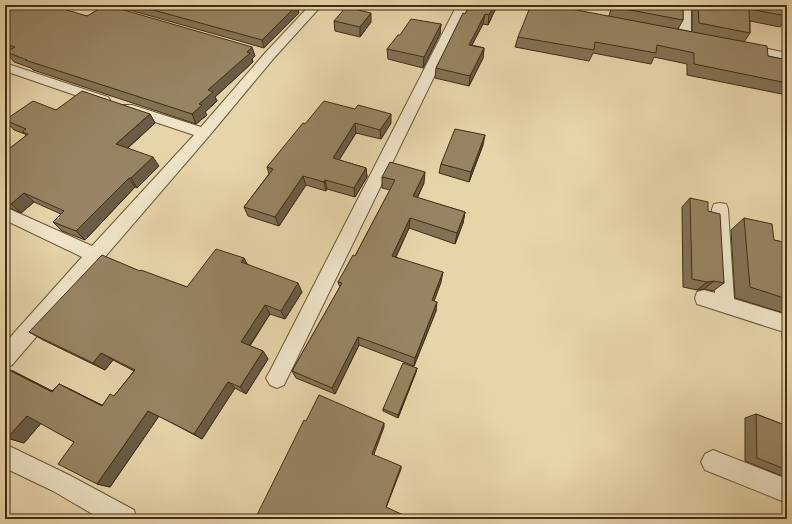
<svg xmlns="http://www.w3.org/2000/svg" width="792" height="524" font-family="'Libre Bodoni',serif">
	<rect width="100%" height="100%" fill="#e7d5aa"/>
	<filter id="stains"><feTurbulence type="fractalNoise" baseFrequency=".005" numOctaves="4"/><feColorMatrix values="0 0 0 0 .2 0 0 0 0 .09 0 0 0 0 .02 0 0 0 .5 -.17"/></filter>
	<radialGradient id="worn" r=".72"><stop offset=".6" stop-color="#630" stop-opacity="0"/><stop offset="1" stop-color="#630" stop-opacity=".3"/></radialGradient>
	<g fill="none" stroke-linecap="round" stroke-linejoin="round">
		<defs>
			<g id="minor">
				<polygon points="88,5 106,5 129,12 131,14 125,17 90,7"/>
				<polygon points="310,5 322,5 274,58 209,136 12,365 5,368 5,343 82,257 5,220 5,207 92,246 194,135 122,111 120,108 122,105 132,105 201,127 266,52"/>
				<polygon points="457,5 469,5 284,385 277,388 270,385 266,378 270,371"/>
				<path d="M516 5H544L559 8 561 10C556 15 521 10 516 5Z"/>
				<polygon points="679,5 691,5 691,36 685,40 679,36"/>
				<polygon points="745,44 787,53 787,61 741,51 739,48"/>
				<polygon points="5,63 108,97 110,100 108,103 98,103 5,71"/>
				<polygon points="720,203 726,204 728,209 734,299 787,315 787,333 697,304 695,298 697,292 704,290 715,293 712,209 714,204"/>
				<polygon points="5,444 69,475 134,510 137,519 101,519 53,491 5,468"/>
				<polygon points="713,450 787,479 787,503 705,470 701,462 705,454"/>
			</g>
		</defs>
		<!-- minor casing -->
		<use href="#minor" stroke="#6a5739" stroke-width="2"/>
		<!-- minor -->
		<use href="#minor" fill="#efe4c8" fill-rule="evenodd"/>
	</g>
	<!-- wall -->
	<g fill="#827254" stroke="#412d13">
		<polygon points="5,5 87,16 255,56 252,59 253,62 215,97 217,101 205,112 207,115 196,124 33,70 31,68 14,62 6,52 7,52 5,51"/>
		<polygon points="124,5 304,5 298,11 299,13 264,48 126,9"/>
		<polygon points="470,5 496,5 495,10 488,25 483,24 472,45 484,48 483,58 469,86 435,78 436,68"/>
		<polygon points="612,5 683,5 683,20 678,29 692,32 692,5 787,5 787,25 782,24 780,27 750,21 750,33 744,42 768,56 787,60 787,89 782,94 687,75 687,64 654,57 651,64 593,53 589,61 515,47 518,37 609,16"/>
		<polygon points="334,21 371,22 360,37 335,31"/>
		<polygon points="441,24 440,34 423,68 388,59 387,49 400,35"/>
		<polygon points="56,110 150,114 155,123 128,148 159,166 137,188 135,187 85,240 62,231 53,222 61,214 34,202 21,213 5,206 5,152 26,136 25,134 14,130 5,120"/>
		<polygon points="391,123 381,139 356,133 339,160 366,168 367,177 355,197 327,189 326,191 306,185 279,226 248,216 244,207 269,174 267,167 305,124"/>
		<polygon points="483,145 469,182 439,173 441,164"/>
		<polygon points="382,177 424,183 417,198 465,212 463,223 455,244 409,228 396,257 441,282 434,301 436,311 414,366 359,345 335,394 296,378 292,371 340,287 338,282 355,256 390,190 382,188"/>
		<polygon points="690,198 708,211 724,283 713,291 704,289 697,290 683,287 682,207"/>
		<polygon points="744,218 774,240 787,243 787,314 735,298 731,230"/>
		<polygon points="244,258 247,264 302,292 285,319 270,314 250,346 263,351 268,359 246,394 235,388 202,439 159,416 110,487 97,484 74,442 41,423 24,443 7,438 13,371 52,391 59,384 102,405 114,396 134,371 113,360 105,370 43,340 29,332 140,271 187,287"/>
		<polygon points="787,330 787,371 784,370 782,333"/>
		<polygon points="417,368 416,372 398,418 383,411 383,409"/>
		<polygon points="756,414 787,426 787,478 745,461 745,418"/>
	</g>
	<!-- shaded-wall -->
	<g fill="#6a5c45" stroke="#412d13">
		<polygon points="296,5 304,5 298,11 299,13 264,48 262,40"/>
		<polygon points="494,5 496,5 495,10 488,25 489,15"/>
		<polygon points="371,13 371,22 360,37 360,27"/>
		<polygon points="485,14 483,24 467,54 469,45"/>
		<polygon points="441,24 440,34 423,68 424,57"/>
		<polygon points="252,47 255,56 252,59 253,62 215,97 217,101 205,112 207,115 196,124 192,114 199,104 208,90"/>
		<polygon points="484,48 483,58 469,86 470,76"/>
		<polygon points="150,114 155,123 122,153 116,144"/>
		<polygon points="391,114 391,123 381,139 380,130"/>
		<polygon points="355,123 356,133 334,168 333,158"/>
		<polygon points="485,135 483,145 469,182 471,172"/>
		<polygon points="153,157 159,166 137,188 131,178"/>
		<polygon points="366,168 367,177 355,197 354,188"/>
		<polygon points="425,172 424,183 413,207 413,196"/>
		<polygon points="303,176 306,185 279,226 275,217"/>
		<polygon points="129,178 135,187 85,240 76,231"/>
		<polygon points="325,180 327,189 326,191 324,182"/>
		<polygon points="24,193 34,202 21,213 11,204"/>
		<polygon points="465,212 463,223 455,244 457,233"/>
		<polygon points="410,218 409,228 392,265 392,256"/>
		<polygon points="244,258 249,268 241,262"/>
		<polygon points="443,272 441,282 431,309 432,300"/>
		<polygon points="714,281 704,289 697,290 707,282"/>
		<polygon points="298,283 302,292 285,319 281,311"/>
		<polygon points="437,302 436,311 414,366 415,358"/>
		<polygon points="265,305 270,314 247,349 241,342"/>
		<polygon points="358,337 359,345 335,394 332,388"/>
		<polygon points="263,351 268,359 246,394 240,387"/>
		<polygon points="101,353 113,360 105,370 93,363"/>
		<polygon points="5,368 13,371 66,398 52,392"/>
		<polygon points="417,368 416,372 398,418 398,415"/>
		<polygon points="228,382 235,388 202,439 194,434"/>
		<polygon points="59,384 72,390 114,412 102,406"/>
		<polygon points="148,411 159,416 110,487 97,484"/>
		<polygon points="27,416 43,421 24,443 7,438"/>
		<polygon points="384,423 384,427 373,457 372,454"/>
		<polygon points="401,466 401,469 386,508 386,507"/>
		<polygon points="65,518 79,518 80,519 68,519"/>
	</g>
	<!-- building -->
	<g fill="#978462" stroke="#412d13">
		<polygon points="5,5 50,5 87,16 104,6 110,6 252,47 247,52 250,53 208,90 213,92 199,104 202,105 192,114 25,60 27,60 6,52 15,47 5,44"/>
		<polygon points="135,5 297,5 262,40"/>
		<polygon points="470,5 494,5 489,15 485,14 469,45 484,48 470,76 436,68 463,13 465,14"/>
		<polygon points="531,5 550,5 767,46 768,56 787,60 787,83 694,64 694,53 657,45 656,53 595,42 594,50 518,37"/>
		<polygon points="614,5 683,5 683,20 614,7"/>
		<polygon points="698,5 787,5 787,16 749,9 750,33 699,23"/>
		<polygon points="346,7 371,13 360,27 334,21"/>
		<polygon points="411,19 441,24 424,57 387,49 398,35 400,35"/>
		<polygon points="82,91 150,114 116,144 153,157 131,178 129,178 76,231 53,222 64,211 24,193 11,204 5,201 5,152 28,134 22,132 26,129 5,120 33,101 56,110"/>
		<polygon points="324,101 355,109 358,105 391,114 380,130 355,123 333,158 366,168 354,188 325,180 324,182 303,176 275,217 244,207 273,169 267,167 303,123 305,124"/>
		<polygon points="455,129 485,135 471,172 441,164"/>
		<polygon points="390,162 425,172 413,196 465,212 457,233 410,218 392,256 443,272 432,300 437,302 415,358 358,337 332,388 292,371 342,283 338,282 353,255 355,256 395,180 382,177"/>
		<polygon points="690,198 708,202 708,211 720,214 724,283 714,281 707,282 692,279"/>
		<polygon points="744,218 772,224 774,240 787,243 787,299 750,287"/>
		<polygon points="216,249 244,258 241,262 298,283 281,311 265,305 241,342 263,351 240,387 228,382 194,434 148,411 97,484 58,464 74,442 27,416 7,438 5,437 5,368 52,392 59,384 102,406 110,394 114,396 135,370 101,353 93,363 29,332 102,255 140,271 141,270 187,287"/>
		<polygon points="403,363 417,368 398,415 383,409"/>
		<polygon points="319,395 384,423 372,454 401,466 386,507 412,519 255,519 304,420 306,421"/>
		<polygon points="756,414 787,426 787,470 757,458"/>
	</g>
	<!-- margin -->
	<rect width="792" height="524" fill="none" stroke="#e7d5aa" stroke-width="20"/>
	<rect x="6" y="6" width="780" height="512" fill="none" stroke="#412d13" stroke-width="2"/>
	<rect x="10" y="10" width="772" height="504" fill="none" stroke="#412d13"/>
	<rect width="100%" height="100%" filter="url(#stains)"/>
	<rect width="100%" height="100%" fill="url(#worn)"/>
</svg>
